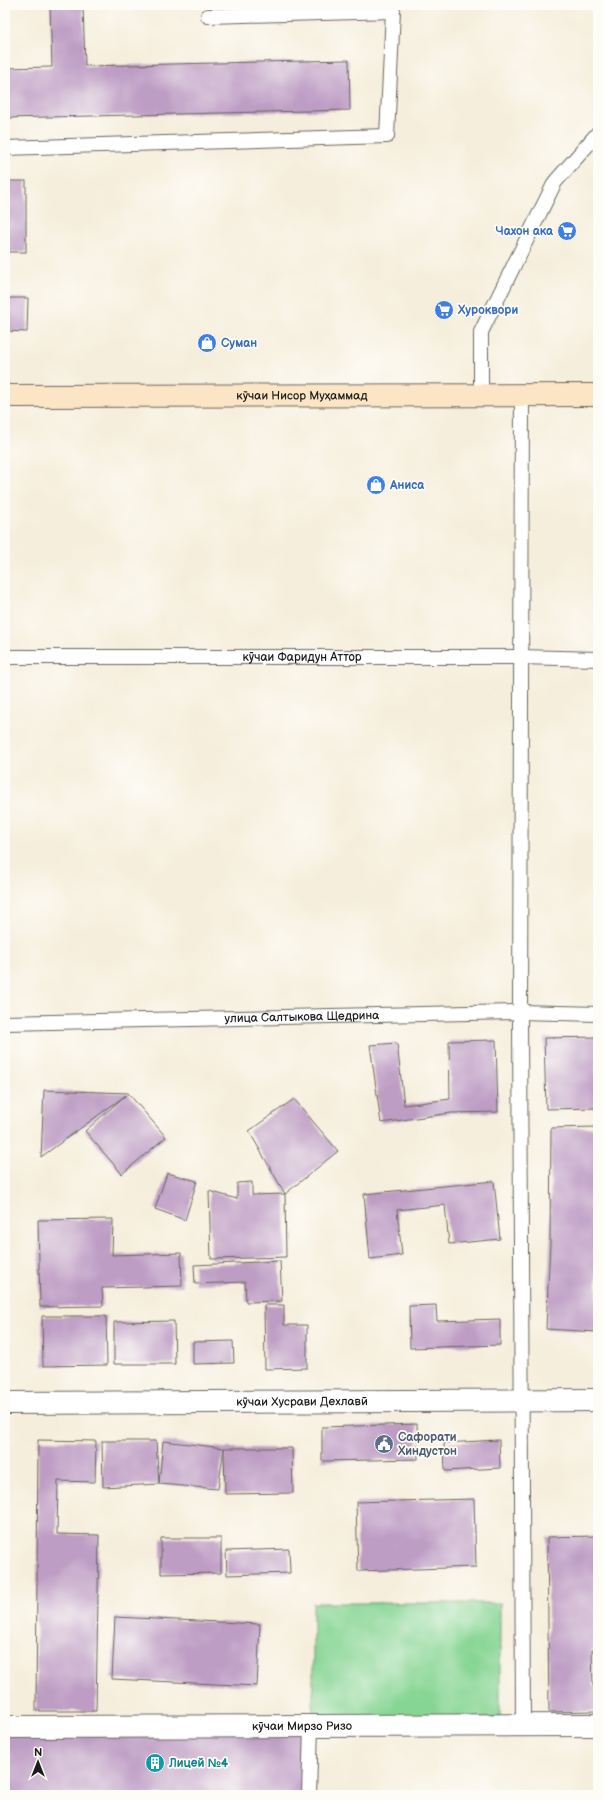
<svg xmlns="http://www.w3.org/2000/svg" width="603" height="1800" font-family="'Balsamiq Sans',sans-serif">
	<rect width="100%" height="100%" fill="#fdfcf7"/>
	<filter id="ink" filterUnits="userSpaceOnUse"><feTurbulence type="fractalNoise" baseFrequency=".025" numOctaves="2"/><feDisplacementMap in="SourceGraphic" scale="8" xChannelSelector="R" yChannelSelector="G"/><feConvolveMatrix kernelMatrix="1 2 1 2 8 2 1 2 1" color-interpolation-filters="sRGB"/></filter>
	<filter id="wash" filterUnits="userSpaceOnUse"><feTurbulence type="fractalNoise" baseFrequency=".012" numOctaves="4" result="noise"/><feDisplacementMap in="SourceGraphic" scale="16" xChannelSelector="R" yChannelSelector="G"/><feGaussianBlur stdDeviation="0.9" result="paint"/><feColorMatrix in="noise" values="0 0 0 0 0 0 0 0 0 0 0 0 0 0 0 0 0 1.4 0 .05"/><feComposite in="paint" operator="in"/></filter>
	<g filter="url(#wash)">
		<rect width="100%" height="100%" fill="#f6eedc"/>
		<!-- green -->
		<rect fill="#87d594" stroke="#527858" x="313" y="1603" width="187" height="115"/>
		<g id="blocks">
			<!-- building -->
			<g fill="#be9dc5">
				<polygon points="50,5 83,5 85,66 349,60 350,110 5,118 5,68 52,67"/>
				<rect x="5" y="181" width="21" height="71"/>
				<polygon points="5,298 28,298 27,332 5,331"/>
				<polygon points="598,1037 598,1064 596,1064 597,1108 546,1109 544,1038"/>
				<polygon points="496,1040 498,1112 451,1113 381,1123 370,1045 397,1043 404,1105 450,1099 449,1041"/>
				<polygon points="44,1090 128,1093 166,1137 122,1174 85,1131 126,1095 41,1157"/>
				<polygon points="294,1099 338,1151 285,1194 249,1131"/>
				<polygon points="598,1127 597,1332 546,1329 550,1243 551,1128"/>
				<polygon points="167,1173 197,1181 185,1220 155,1209"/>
				<polygon points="494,1181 500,1239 449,1244 445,1205 397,1210 402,1255 370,1259 364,1194"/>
				<polygon points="252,1182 252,1195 285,1194 286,1257 211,1259 209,1191 237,1199 237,1183"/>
				<polygon points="113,1219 112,1255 181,1253 182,1286 102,1288 103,1306 40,1307 38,1220"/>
				<polygon points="280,1261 282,1301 246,1302 245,1282 195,1284 194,1265"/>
				<polygon points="264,1305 284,1305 284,1325 307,1325 307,1368 265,1369"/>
				<polygon points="436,1305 437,1321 500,1319 500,1345 410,1348 409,1306"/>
				<polygon points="42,1316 106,1316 107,1365 43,1366"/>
				<polygon points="174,1321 175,1364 114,1364 114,1322"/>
				<polygon points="233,1341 234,1363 193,1364 193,1342"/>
				<polygon points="417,1424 418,1459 322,1461 322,1427"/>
				<polygon points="38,1440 96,1441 95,1482 58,1481 57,1534 99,1535 96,1711 36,1711"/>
				<polygon points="499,1440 500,1468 445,1471 444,1443"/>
				<polygon points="102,1441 156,1441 159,1484 103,1487"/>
				<polygon points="163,1441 224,1448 218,1489 159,1484"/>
				<polygon points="224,1448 292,1448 293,1493 225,1494"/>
				<polygon points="474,1499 476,1567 358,1571 356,1502"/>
				<polygon points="598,1536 598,1650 592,1650 593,1686 598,1686 598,1711 549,1712 547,1537"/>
				<polygon points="161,1538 221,1538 221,1573 161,1574"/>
				<polygon points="289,1549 290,1573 227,1575 226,1551"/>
				<polygon points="115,1617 260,1624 257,1686 112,1679"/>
				<polygon points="307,1730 305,1795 5,1795 5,1732"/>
			</g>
		</g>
	</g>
	<g filter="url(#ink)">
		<use href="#blocks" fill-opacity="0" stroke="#68665f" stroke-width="1"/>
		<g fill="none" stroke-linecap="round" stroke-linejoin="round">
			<defs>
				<g id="lane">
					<polyline points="5,148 387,136 393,11 208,16"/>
					<polyline points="481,395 481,332 555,182 598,133"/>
					<polyline points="522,395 520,1012 523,1725"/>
					<path id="s1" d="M5 657H520L598 659"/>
					<path id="s2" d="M5 1023 520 1012 598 1014"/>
					<polyline points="309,1795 311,1725"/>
				</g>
				<g id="street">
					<path id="s3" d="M5 1403 598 1400"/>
					<path id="s4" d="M5 1727 598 1725"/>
				</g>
				<g id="secondary">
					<path id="s5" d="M5 396 598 395"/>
				</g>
			</defs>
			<!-- lane casing -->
			<use href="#lane" stroke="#68665f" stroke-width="16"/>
			<!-- street casing -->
			<use href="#street" stroke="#68665f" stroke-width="24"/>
			<!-- secondary casing -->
			<use href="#secondary" stroke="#68665f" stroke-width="24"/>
			<!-- lane -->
			<use href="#lane" stroke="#fff" stroke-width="14"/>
			<!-- street -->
			<use href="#street" stroke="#fff" stroke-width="22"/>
			<!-- secondary -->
			<use href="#secondary" stroke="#fce5c4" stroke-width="22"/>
		</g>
	</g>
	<!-- icons -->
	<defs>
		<symbol id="supermarket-disc" viewBox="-11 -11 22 22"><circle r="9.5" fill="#3f7fe0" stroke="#fdfcf7"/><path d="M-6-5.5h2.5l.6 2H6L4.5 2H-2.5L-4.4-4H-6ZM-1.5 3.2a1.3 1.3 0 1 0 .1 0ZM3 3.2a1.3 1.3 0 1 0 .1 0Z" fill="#fff"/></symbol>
		<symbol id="shop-disc" viewBox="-11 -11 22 22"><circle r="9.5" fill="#3f7fe0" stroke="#fdfcf7"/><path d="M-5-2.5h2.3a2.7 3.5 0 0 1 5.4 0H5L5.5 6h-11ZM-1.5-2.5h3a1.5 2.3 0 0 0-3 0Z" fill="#fff"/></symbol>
		<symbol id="civic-disc" viewBox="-11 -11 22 22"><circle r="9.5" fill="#5c6f8a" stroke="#fdfcf7"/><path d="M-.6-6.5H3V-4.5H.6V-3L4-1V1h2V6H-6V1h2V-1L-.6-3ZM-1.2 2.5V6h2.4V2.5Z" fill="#fff"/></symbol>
		<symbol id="building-disc" viewBox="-11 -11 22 22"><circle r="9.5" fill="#0f9aa8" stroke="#fdfcf7"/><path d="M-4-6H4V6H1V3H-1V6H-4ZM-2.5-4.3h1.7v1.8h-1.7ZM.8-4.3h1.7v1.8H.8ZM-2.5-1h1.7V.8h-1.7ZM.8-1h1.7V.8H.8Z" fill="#fff"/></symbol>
	</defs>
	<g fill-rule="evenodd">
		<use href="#supermarket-disc" x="556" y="220" width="22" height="22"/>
		<use href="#supermarket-disc" x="433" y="299" width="22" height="22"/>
		<use href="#shop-disc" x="196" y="332" width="22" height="22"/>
		<use href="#shop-disc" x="365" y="474" width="22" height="22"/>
		<use href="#civic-disc" x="373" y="1433" width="22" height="22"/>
		<use href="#building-disc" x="144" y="1752" width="22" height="22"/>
	</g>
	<g text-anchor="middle" stroke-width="3.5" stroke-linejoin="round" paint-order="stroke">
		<!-- shop labels -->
		<g font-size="12" font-weight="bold" fill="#366cbe" stroke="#fdfcf7" text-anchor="start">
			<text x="553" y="235" text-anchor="end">Чахон ака</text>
			<text x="458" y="314">Хуроквори</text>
			<text x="221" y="347">Суман</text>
			<text x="390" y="489">Аниса</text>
		</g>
		<!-- street labels -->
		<g font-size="12" fill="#1c1c1c" stroke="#fdfcf7">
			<text dy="4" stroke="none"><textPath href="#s5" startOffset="297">кӯчаи Нисор Муҳаммад</textPath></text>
			<text dy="4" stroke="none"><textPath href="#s1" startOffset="297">кӯчаи Фаридун Аттор</textPath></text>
			<text dy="4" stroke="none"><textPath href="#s2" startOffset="297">улица Салтыкова Щедрина</textPath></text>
			<text dy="4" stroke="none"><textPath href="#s3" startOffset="297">кӯчаи Хусрави Дехлавӣ</textPath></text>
			<text dy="4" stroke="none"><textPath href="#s4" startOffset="297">кӯчаи Мирзо Ризо</textPath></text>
		</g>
		<!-- service labels -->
		<g font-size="12" font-weight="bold" fill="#4e5e75" stroke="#fdfcf7" text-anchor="start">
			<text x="398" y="1441">Сафорати<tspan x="398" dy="14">Хиндустон</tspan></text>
		</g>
		<!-- culture labels -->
		<g font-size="12" font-weight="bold" fill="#0d838f" stroke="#fdfcf7" text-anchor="start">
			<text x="169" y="1767">Лицей №4</text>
		</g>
	</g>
	<!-- margin -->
	<rect width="603" height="1800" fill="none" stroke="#fdfcf7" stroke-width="20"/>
	<!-- north arrow -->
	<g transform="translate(38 1762)" stroke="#fdfcf7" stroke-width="3" paint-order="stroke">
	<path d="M0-3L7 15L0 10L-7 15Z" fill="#1c1c1c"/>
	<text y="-6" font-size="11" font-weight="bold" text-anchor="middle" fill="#1c1c1c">N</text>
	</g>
</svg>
